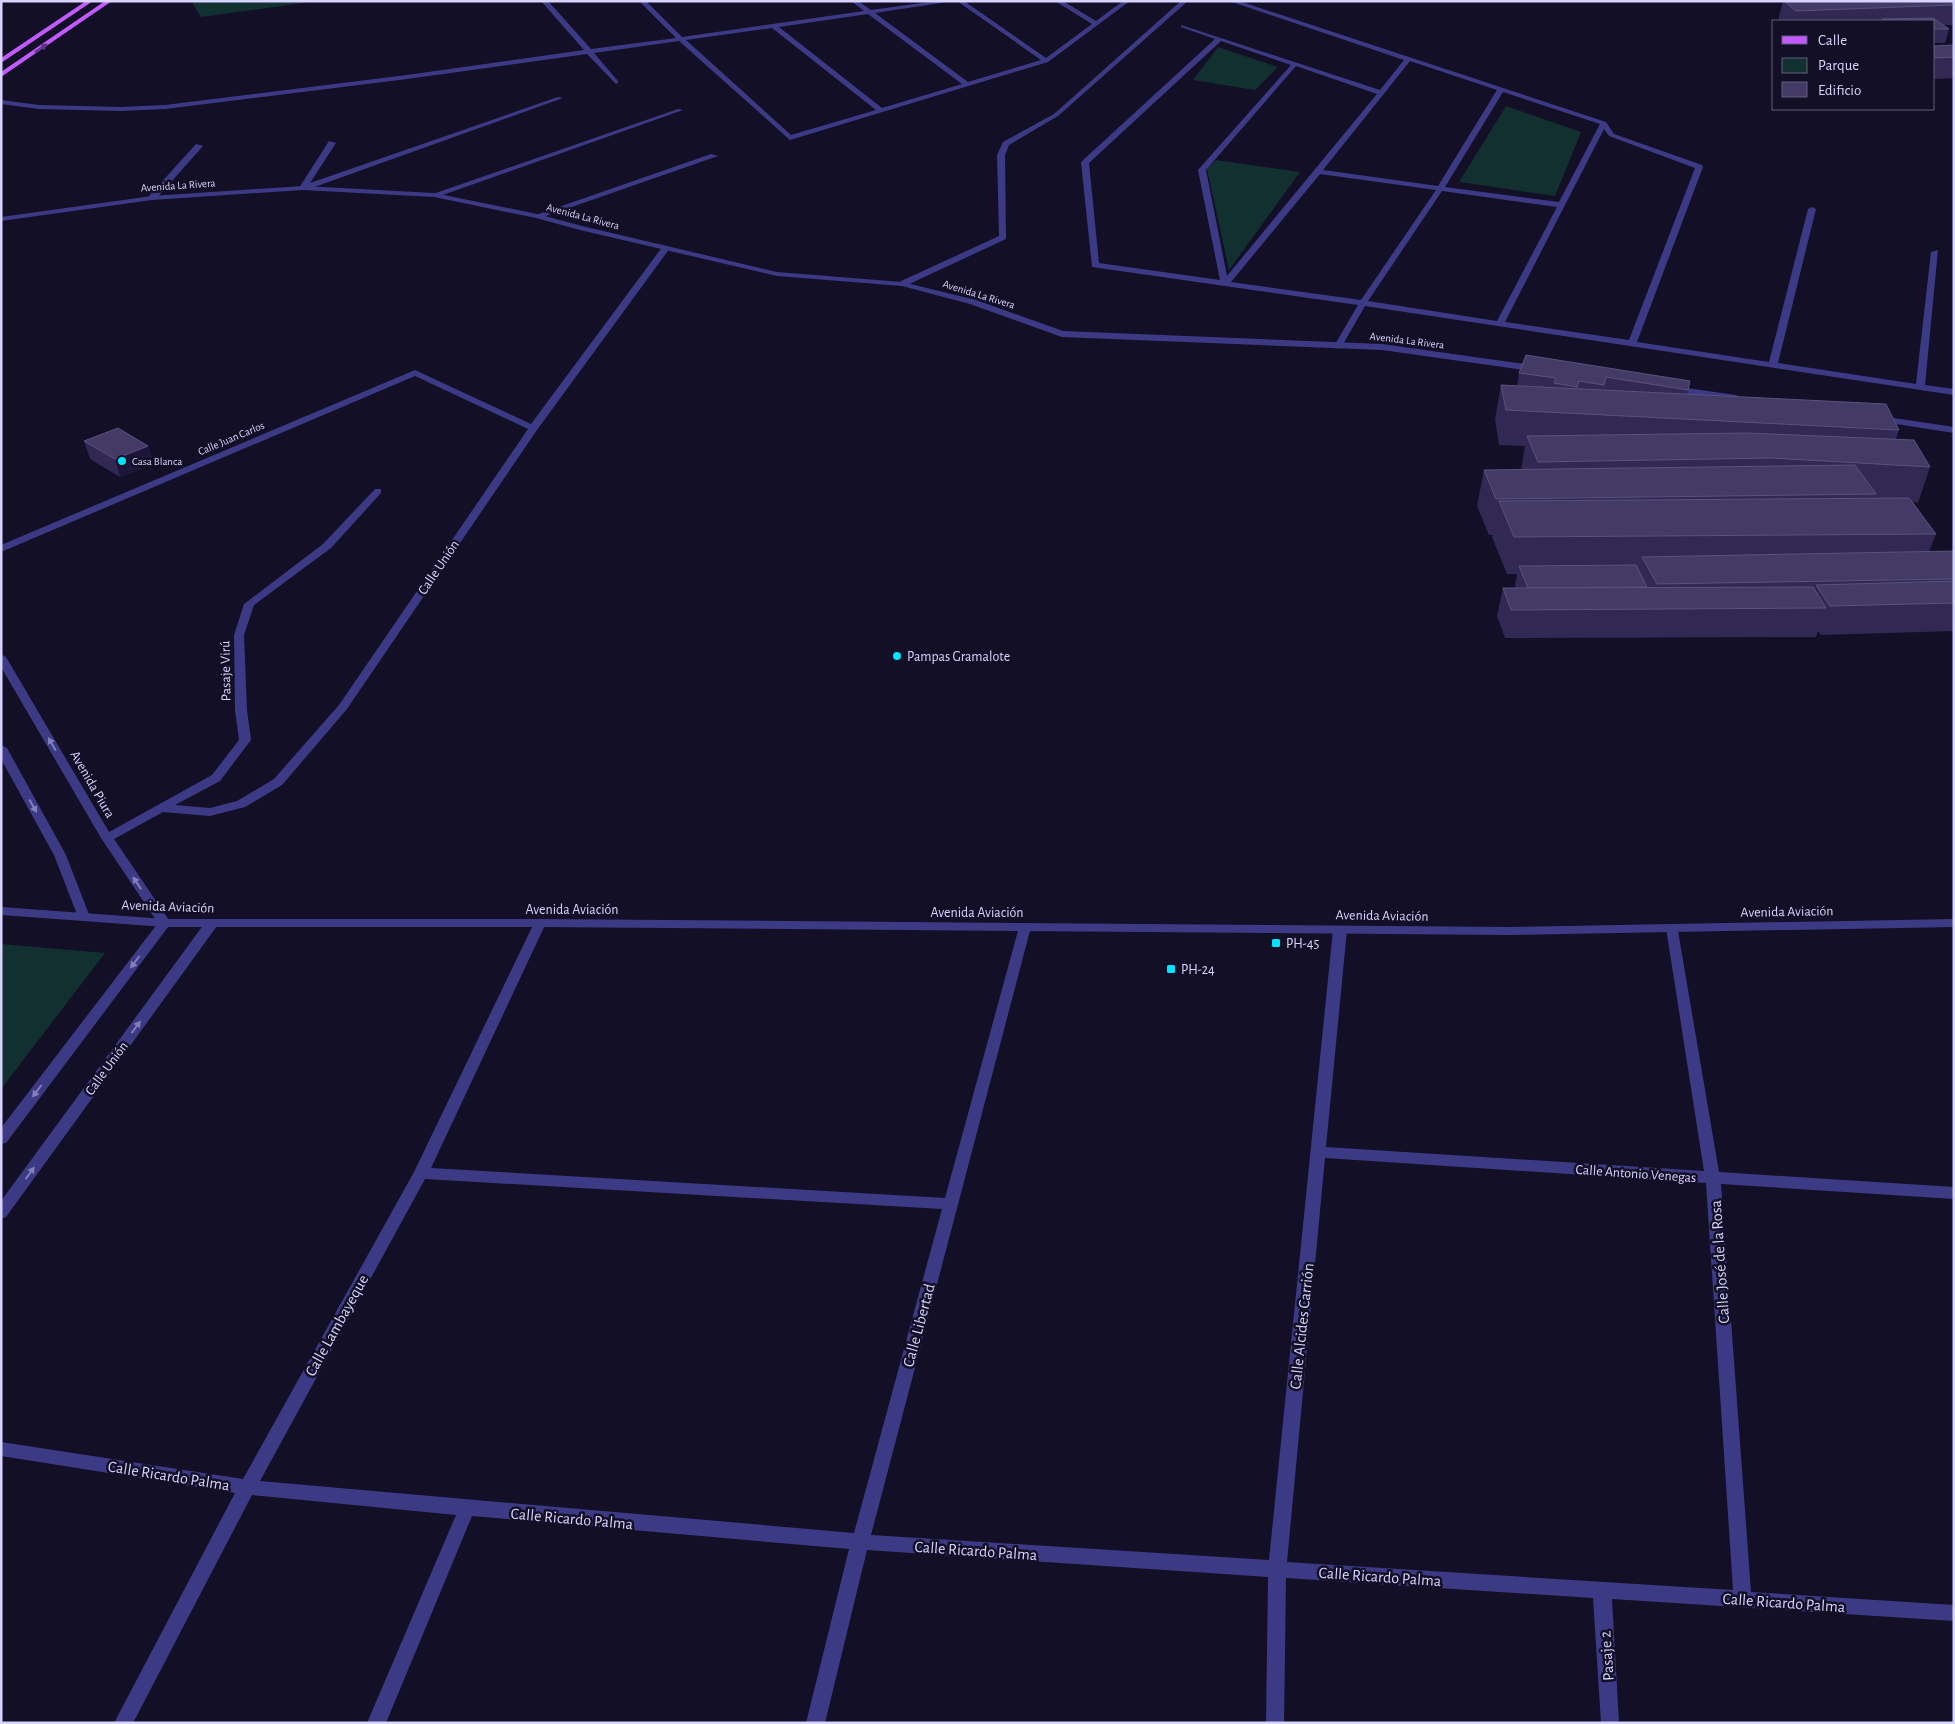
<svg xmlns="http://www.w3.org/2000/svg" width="1955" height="1724" font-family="'Alegreya Sans',sans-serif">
	<rect width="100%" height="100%" fill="#130f26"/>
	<!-- green -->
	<g fill="#12302f">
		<polygon points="191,1 318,1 201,17"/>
		<polygon points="1218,47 1278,67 1255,90 1193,80"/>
		<polygon points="1506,106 1581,132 1555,196 1459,182"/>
		<polygon points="1216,160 1300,172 1229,270 1207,169"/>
		<polygon points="1,944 105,953 1,1089"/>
	</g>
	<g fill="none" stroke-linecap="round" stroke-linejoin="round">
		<!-- minor -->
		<g fill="#3d3a85" fill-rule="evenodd">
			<path d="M541 1H548L591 49 676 38 639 1H646L682 37 864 11 851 1H858L871 10 936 1H954L875 13 968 82 1041 60 957 1H964L1046 58 1092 24 1055 1H1063L1096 21 1123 1H1130L1048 62 790 140 679 41 594 53 618 81V83L616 84 587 54 407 79 165 109 121 111 39 109 1 104V100L39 105 121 107 165 105 407 75 584 50ZM868 14 962 84 882 108 779 27ZM772 28 876 110 791 135 686 40Z"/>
			<polygon points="1181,1 1188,1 1058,116 1009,145 1005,155 1006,239 905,286 899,286 899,282 999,236 997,155 1003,142 1054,114"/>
			<path d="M1229 1H1239L1606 122 1614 134 1702 165 1703 167 1637 342 1769 362 1808 209 1812 207 1816 209 1778 363 1916 384 1931 252 1938 250 1925 385 1954 389V395L1365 306 1342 346 1338 349 1334 346 1358 305 1092 267 1081 162 1215 39 1181 27V25L1380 90 1404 60ZM1221 41 1291 65 1198 170 1220 280 1099 263 1089 163ZM1410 61 1497 90 1438 186 1323 170ZM1296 66 1377 94 1227 276 1206 170ZM1503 92 1600 124 1559 202 1445 187ZM1604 129 1609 136 1695 168 1629 340 1505 322ZM1320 174 1436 190 1361 300 1231 282ZM1442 191 1557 207 1497 321 1368 301Z"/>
			<polygon points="558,97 563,98 306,190 299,188 329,141 336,143 310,183"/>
			<polygon points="678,109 683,110 437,197 430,195"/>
			<polygon points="196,144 203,146 155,200 149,200 149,196"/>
			<polygon points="711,154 718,156 540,218 533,216"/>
			<polygon points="663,246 670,248 537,430 347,709 282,785 245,807 210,816 163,812 114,839 171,923 6,1143 1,1144 1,1128 158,923 101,838 1,667 1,654 6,657 109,832 212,775 239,740 235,710 234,635 244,604 323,544 375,489 381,489 381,493 331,548 254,605 244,635 247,710 251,740 220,781 175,805 210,808 237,801 274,779 339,705 528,429 415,376 1,552 1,545 415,370 531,424"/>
			<polygon points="1,745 7,748 66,855 90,917 89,920 79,920 78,917 54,855 1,759"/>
			<polygon points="212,919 217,920 218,923 217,926 6,1217 1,1219 1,1201 207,920"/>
			<path d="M540 919 546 923 431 1168 945 1198 1019 927 1025 923 1030 924 1031 927 871 1535 1269 1560 1333 930 1335 927 1340 926 1347 930 1326 1147 1704 1171 1666 928 1672 924 1677 925 1719 1172 1954 1187V1199L1721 1184 1751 1592 1954 1605V1621L1612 1599 1619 1723H1601L1593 1598 1286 1578 1284 1723H1266L1268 1577 867 1550 825 1723H806L849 1549 472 1516 386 1723H367L456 1515 252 1495 133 1723H114L235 1493 1 1456V1442L243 1479 414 1172 534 923ZM1325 1158 1706 1183 1733 1590 1287 1562ZM425 1179 942 1209 854 1533 260 1481Z"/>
		</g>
		<!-- tertiary -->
		<g fill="#3d3a85" fill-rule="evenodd">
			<polygon points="303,186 434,193 537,214 582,226 777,272 902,282 976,300 1063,331 1382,344 1538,366 1542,369 1538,372 1382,350 1062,337 970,304 902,286 777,276 580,230 536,218 434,197 303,190 152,200 1,221 1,217 152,196"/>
			<polygon points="1672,386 1736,395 1741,398 1736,401 1669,391 1668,389"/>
			<polygon points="1880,416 1954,427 1954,433 1877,421 1875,419"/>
			<polygon points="1,907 165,919 540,919 1508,927 1954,919 1954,927 1508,935 540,927 165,927 1,915"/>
		</g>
		<!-- primary -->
		<g fill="#c25bff" fill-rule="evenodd">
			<polygon points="86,1 93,1 1,63 1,58"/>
			<polygon points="105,1 112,1 1,77 1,72"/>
		</g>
	</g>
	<!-- wall -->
	<g fill="#312854">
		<polygon points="1783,1 1953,1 1954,2 1954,18 1952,25 1943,25 1949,29 1945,43 1934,43 1934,21 1778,21"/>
		<polygon points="1954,45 1954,78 1934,79 1934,46"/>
		<polygon points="1519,373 1690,381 1687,394 1899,430 1896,439 1930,467 1918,503 1913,502 1936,534 1929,552 1954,551 1954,631 1821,635 1818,631 1816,637 1505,638 1497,616 1503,588 1516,588 1515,585 1517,574 1507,574 1492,537 1493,535 1489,535 1477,506 1484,470 1521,470 1525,446 1499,445 1495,419 1501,385 1517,386"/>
		<polygon points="84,441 148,446 154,464 120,477 90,459"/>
	</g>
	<!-- shaded-wall -->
	<polygon fill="#1d163a" points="148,446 154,464 120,477 115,459"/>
	<!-- building -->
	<g fill="#433a66" stroke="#5a527e">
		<polygon points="1784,1 1953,1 1954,2 1954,5 1796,11"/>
		<polygon points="1933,18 1949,29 1934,29 1934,21 1885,21 1882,19"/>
		<polygon points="1954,45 1954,57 1934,58 1934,46"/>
		<polygon points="1526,355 1690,381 1688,390 1606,377 1604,385 1579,381 1577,387 1554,383 1556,378 1519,373"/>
		<polygon points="1501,385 1886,404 1899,430 1506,410"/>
		<polygon points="118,428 148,446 115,459 84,441"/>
		<polygon points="1747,433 1914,440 1930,467 1771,458 1538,462 1527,436"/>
		<polygon points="1855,465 1876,494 1496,499 1484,470"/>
		<polygon points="1909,498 1936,534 1514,537 1499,501"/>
		<polygon points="1954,551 1954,579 1657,584 1642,557"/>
		<polygon points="1636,565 1647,587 1528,588 1519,566"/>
		<polygon points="1954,581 1954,603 1830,606 1816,585"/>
		<polygon points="1813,587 1826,608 1511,610 1503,588"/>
	</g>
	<!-- one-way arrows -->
	<defs><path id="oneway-solid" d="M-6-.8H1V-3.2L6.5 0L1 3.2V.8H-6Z" transform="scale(1.25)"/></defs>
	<use fill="#623188" href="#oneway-solid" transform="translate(41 48) rotate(-34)"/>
	<g fill="#837fbc">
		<use href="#oneway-solid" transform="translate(52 744) rotate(-120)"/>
		<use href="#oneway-solid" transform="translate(33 806) rotate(61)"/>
		<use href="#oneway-solid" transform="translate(137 883) rotate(-124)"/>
		<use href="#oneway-solid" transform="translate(135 962) rotate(127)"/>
		<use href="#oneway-solid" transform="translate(136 1027) rotate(-54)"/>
		<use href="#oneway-solid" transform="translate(37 1091) rotate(127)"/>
		<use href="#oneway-solid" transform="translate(30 1173) rotate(-54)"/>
	</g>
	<!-- markers -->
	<g fill="#00e5ff" stroke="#130f26" stroke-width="2">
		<circle cx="122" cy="461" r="5"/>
		<circle cx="897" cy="656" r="5"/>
		<rect x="1271" y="938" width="10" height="10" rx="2.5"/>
		<rect x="1166" y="964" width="10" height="10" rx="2.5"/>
	</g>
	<g text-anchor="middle" stroke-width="5" stroke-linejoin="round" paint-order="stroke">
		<!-- far-street labels -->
		<g font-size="11" fill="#d9d4ff" stroke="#130f26">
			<text transform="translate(178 185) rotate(-4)" y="4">Avenida La Rivera</text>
			<text transform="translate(583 216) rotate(15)" y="4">Avenida La Rivera</text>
			<text transform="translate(979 294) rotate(17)" y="4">Avenida La Rivera</text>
			<text transform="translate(1407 340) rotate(7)" y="4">Avenida La Rivera</text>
			<text transform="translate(231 438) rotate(-23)" y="4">Calle Juan Carlos</text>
		</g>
		<!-- far-poi labels -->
		<g font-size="11" fill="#d9d4ff" stroke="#130f26" text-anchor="start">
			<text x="132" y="465">Casa Blanca</text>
		</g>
		<!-- street labels -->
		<g font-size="14" fill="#d9d4ff" stroke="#130f26">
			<text transform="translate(438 567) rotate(-56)" y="5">Calle Unión</text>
			<text transform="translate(225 671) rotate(-91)" y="5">Pasaje Virú</text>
			<text transform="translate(93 784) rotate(60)" y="5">Avenida Piura</text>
			<text transform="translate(168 906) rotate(2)" y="5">Avenida Aviación</text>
			<text x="572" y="914">Avenida Aviación</text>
			<text transform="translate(1787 911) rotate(-1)" y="5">Avenida Aviación</text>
			<text x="977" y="917">Avenida Aviación</text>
			<text transform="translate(1382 915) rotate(1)" y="5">Avenida Aviación</text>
			<text transform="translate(106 1068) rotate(-54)" y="5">Calle Unión</text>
			<text transform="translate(1636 1173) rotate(4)" y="5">Calle Antonio Venegas</text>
		</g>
		<!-- poi labels -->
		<g font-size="14" fill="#d9d4ff" stroke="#130f26" text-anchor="start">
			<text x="907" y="661">Pampas Gramalote</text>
			<text x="1286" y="948">PH-45</text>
			<text x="1181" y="974">PH-24</text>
		</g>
		<!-- near-street labels -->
		<g font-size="16" fill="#d9d4ff" stroke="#130f26">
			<text transform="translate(1719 1262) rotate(-94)" y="6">Calle José de la Rosa</text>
			<text transform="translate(336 1325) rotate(-61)" y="6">Calle Lambayeque</text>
			<text transform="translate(918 1325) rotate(-75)" y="6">Calle Libertad</text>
			<text transform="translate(1301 1326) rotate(-84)" y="6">Calle Alcides Carrión</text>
			<text transform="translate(169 1475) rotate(9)" y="6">Calle Ricardo Palma</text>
			<text transform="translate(572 1518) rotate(5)" y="6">Calle Ricardo Palma</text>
			<text transform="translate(976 1550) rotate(4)" y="6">Calle Ricardo Palma</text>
			<text transform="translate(1380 1576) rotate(4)" y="6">Calle Ricardo Palma</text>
			<text transform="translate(1784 1602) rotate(4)" y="6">Calle Ricardo Palma</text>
			<text transform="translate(1606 1656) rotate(-94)" y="6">Pasaje 2</text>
		</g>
	</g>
	<!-- border -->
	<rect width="1955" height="1724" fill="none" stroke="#d9d4ff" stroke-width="5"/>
	<!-- legend -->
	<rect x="1772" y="20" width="162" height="90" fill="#130f26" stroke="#625e7d"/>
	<rect x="1782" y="36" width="25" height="8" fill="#c25bff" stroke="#625e7d"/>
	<text x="1818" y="45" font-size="15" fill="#d9d4ff">Calle</text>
	<rect x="1782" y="58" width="25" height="15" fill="#12302f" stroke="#625e7d"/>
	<text x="1818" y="70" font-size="15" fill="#d9d4ff">Parque</text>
	<rect x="1782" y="82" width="25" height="15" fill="#433a66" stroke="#625e7d"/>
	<text x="1818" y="95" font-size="15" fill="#d9d4ff">Edificio</text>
</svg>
